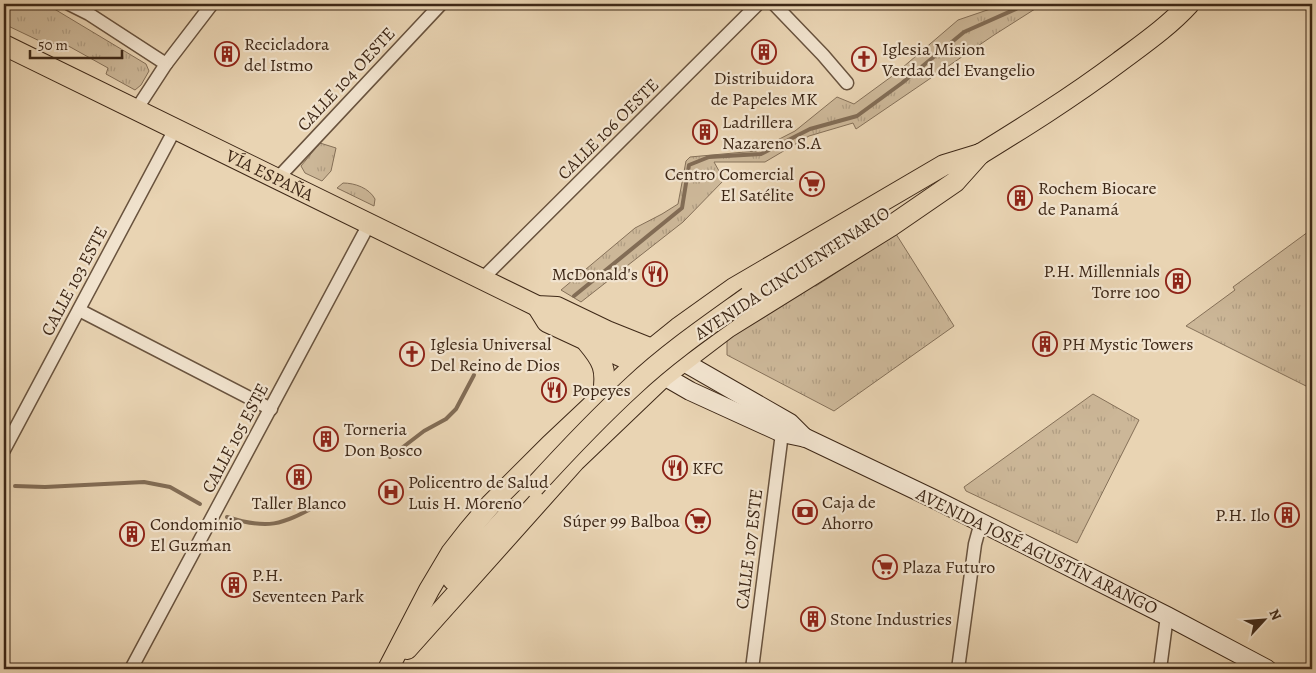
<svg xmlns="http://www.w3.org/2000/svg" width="1316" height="673" font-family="Alegreya,serif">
	<defs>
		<pattern id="grass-tufts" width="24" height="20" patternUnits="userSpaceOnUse" patternTransform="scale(1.25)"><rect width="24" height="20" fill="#ccb798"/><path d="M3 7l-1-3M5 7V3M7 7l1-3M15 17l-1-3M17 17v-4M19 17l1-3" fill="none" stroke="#b09d82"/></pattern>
	</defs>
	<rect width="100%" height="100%" fill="#e9d4b3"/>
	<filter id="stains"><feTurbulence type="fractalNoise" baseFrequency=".004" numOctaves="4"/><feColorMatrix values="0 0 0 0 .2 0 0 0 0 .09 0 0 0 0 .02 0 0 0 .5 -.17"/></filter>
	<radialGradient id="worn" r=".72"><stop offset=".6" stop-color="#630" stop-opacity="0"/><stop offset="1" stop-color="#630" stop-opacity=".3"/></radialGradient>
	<!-- grass -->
	<g fill="url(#grass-tufts)" stroke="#857058">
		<polygon points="4,4 46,4 146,64 149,71 141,85 135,90 106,74 108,68 63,43 46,44 4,24"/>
		<polygon points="1005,4 1049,4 1035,9 994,35 856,129 853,123 809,136 765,162 714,162 724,180 683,222 581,302 561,290 635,228 662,214 678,204 686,161 690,157 756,151 795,131 837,97 854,104 895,74 958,20"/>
		<polygon points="320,143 336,148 331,171 322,181 305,173 301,166"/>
		<path d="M343 183C355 183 369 188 375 199L374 206 337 188Z"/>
		<polygon points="1312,229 1312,389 1186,326 1235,290 1233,287"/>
		<polygon points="896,234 954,326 834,411 727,355 727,339 810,285 816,286"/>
		<polygon points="1093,394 1139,420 1077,543 966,491 964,487"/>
	</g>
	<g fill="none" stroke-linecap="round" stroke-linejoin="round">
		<!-- stream -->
		<g stroke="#826c55" stroke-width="4">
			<polyline points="574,296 682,208 689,165 709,157 761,154 810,129 857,116 902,83 964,32 1027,4"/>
			<polyline points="390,457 424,431 446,419 456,409 474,375"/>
			<polyline points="15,486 45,487 144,482 170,487 200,504"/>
			<path d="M227 517C268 530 281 525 318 505"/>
		</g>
		<defs>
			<g id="street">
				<polyline points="69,4 89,14 166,64"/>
				<polyline points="774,4 823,55 847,83"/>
				<polyline points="136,110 166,64 212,4"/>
				<polyline points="277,179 441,4"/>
				<polyline points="482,279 758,4"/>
				<polyline points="79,310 271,409"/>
				<polyline points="4,450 175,129"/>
				<polyline points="131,669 369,224"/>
				<polyline points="752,669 782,433"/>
				<polyline points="958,669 975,544 981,522"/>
				<polyline points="1160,669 1167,616"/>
			</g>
			<g id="secondary">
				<polyline points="682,361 790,423 805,438"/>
				<polyline points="664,376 690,391 782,433 806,438 934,499 1167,616 1267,669"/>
			</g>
			<g id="primary">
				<path id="s1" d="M4 45 537 306 557 307 607 331 662 353"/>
				<path d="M969 161C1021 129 1071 98 1119 62 1143 44 1169 26 1189 4"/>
				<polyline points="748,297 798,266"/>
				<polyline points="537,306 547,322 646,368"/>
				<path d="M587 342C603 361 607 369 603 394"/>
				<polyline points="453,580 481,545 512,511"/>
				<polyline points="407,649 575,461 664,376 727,328 891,226 955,182 980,154"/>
				<polyline points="388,669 429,590 451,553 469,530 491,504 550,445 652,349 678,328 734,288 944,165 980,154"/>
			</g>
		</defs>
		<!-- street casing -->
		<use href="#street" stroke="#69533e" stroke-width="15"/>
		<!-- secondary casing -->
		<use href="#secondary" stroke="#3e2817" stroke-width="20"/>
		<!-- primary casing -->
		<use href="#primary" stroke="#3e2817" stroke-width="22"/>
		<!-- street -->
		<use href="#street" stroke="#f1e3ce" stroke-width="12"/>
		<!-- secondary -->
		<use href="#secondary" stroke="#f1e3ce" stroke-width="18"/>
		<!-- primary -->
		<use href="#primary" stroke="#e9d4b3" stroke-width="20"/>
		<defs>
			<path id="primary-bridge" d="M534 487C566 452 598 418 633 386 668 353 709 325 748 297"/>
		</defs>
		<!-- primary-bridge casing -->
		<use href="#primary-bridge" stroke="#3e2817" stroke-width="22" stroke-linecap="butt"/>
		<!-- primary-bridge -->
		<use href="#primary-bridge" stroke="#e9d4b3" stroke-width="20"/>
	</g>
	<!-- icons -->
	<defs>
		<symbol id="building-ring" viewBox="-11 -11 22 22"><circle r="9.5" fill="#f1e3ce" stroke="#8f2418" stroke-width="1.5"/><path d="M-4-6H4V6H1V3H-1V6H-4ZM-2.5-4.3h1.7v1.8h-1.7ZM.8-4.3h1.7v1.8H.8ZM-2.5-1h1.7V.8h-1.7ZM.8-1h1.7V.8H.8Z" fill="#8f2418"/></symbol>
		<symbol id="church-ring" viewBox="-11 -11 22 22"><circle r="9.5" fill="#f1e3ce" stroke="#8f2418" stroke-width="1.5"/><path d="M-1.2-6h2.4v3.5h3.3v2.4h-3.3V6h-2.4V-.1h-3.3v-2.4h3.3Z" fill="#8f2418"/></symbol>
		<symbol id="supermarket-ring" viewBox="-11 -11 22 22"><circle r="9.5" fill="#f1e3ce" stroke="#8f2418" stroke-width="1.5"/><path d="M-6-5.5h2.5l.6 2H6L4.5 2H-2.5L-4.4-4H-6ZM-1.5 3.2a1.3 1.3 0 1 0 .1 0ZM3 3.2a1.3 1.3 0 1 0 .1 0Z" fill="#8f2418"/></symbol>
		<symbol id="restaurant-ring" viewBox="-11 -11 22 22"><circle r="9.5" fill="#f1e3ce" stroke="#8f2418" stroke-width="1.5"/><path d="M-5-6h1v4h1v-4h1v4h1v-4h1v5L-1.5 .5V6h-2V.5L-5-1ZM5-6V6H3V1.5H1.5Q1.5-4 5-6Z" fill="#8f2418"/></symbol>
		<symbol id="hospital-ring" viewBox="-11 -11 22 22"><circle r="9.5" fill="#f1e3ce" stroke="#8f2418" stroke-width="1.5"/><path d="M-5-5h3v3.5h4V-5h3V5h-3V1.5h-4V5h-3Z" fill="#8f2418"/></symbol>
		<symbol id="bank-ring" viewBox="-11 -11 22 22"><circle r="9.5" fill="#f1e3ce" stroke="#8f2418" stroke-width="1.5"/><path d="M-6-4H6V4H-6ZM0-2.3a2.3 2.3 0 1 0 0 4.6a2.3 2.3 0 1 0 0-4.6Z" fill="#8f2418"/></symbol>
	</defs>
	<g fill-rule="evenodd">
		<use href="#building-ring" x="750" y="38" width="28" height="28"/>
		<use href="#building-ring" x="213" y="40" width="28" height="28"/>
		<use href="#church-ring" x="850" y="45" width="28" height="28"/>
		<use href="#building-ring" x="691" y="118" width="28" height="28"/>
		<use href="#supermarket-ring" x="798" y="170" width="28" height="28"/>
		<use href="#building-ring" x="1006" y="184" width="28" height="28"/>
		<use href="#restaurant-ring" x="641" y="260" width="28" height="28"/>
		<use href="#building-ring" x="1164" y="267" width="28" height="28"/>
		<use href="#building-ring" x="1031" y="330" width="28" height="28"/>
		<use href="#church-ring" x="398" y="340" width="28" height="28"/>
		<use href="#restaurant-ring" x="540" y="376" width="28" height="28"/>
		<use href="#building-ring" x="312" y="425" width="28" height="28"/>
		<use href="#restaurant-ring" x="661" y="454" width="28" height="28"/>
		<use href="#building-ring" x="285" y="463" width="28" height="28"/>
		<use href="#hospital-ring" x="377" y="478" width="28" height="28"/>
		<use href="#bank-ring" x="791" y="498" width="28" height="28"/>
		<use href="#building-ring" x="1273" y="501" width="28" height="28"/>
		<use href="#supermarket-ring" x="684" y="507" width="28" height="28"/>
		<use href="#building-ring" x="118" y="520" width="28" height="28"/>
		<use href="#supermarket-ring" x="871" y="553" width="28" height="28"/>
		<use href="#building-ring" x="220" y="571" width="28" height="28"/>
		<use href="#building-ring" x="799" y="605" width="28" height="28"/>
	</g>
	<g text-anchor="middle" stroke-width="4.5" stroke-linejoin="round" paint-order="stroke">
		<!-- poi labels -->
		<g font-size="18" fill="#3e2817" stroke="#f1e3ce" text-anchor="start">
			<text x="244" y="50">Recicladora<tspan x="244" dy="21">del Istmo</tspan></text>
			<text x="882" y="55">Iglesia Mision<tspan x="882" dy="21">Verdad del Evangelio</tspan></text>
			<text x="764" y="84" text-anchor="middle">Distribuidora<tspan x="764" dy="21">de Papeles MK</tspan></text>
			<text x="722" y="128">Ladrillera<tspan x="722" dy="21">Nazareno S.A</tspan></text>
			<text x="794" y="180" text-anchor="end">Centro Comercial<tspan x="794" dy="21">El Satélite</tspan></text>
			<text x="1038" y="194">Rochem Biocare<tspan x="1038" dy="21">de Panamá</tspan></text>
			<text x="1160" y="277" text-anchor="end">P.H. Millennials<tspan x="1160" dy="21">Torre 100</tspan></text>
			<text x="638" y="280" text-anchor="end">McDonald's</text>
			<text x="430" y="350">Iglesia Universal<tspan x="430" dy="21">Del Reino de Dios</tspan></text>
			<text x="1062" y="350">PH Mystic Towers</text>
			<text x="572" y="396">Popeyes</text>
			<text x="344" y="435">Torneria<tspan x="344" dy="21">Don Bosco</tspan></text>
			<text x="692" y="474">KFC</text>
			<text x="408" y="488">Policentro de Salud<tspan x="408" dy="21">Luis H. Moreno</tspan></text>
			<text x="822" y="508">Caja de<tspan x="822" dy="21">Ahorro</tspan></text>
			<text x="299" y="509" text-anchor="middle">Taller Blanco</text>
			<text x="1270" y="521" text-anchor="end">P.H. Ilo</text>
			<text x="680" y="527" text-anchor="end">Súper 99 Balboa</text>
			<text x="150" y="530">Condominio<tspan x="150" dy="21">El Guzman</tspan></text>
			<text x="902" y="573">Plaza Futuro</text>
			<text x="252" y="581">P.H.<tspan x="252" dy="21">Seventeen Park</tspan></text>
			<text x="830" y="625">Stone Industries</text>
		</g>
		<!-- street labels -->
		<g font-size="18" fill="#3e2817" stroke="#f1e3ce">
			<text transform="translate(346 79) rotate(-47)" y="6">CALLE 104 OESTE</text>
			<text transform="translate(608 129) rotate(-45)" y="6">CALLE 106 OESTE</text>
			<text dy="6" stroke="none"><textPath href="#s1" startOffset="296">VÍA ESPAÑA</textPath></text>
			<text transform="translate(792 273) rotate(-33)" y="6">AVENIDA CINCUENTENARIO</text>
			<text transform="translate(74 281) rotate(-62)" y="6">CALLE 103 ESTE</text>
			<text transform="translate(235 438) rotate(-62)" y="6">CALLE 105 ESTE</text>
			<text transform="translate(749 549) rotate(-83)" y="6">CALLE 107 ESTE</text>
			<text transform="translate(1037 551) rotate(26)" y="6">AVENIDA JOSÉ AGUSTÍN ARANGO</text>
		</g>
	</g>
	<!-- margin -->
	<rect width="1316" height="673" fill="none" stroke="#e9d4b3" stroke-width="20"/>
	<rect x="5" y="5" width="1306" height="663" fill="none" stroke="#3e2817" stroke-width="2.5"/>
	<rect x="10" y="10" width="1296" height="653" fill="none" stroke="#3e2817"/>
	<!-- north arrow -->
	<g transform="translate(1264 620) rotate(64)" stroke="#f1e3ce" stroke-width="4" paint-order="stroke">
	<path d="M0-4L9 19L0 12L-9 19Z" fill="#3e2817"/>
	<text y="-8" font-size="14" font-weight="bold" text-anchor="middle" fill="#3e2817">N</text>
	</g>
	<!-- scale -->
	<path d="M30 50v8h92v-8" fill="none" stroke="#3e2817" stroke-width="2.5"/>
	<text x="38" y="50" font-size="15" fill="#3e2817" stroke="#f1e3ce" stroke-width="4" paint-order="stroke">50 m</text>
	<rect width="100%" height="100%" filter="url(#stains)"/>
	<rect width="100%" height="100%" fill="url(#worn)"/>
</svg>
